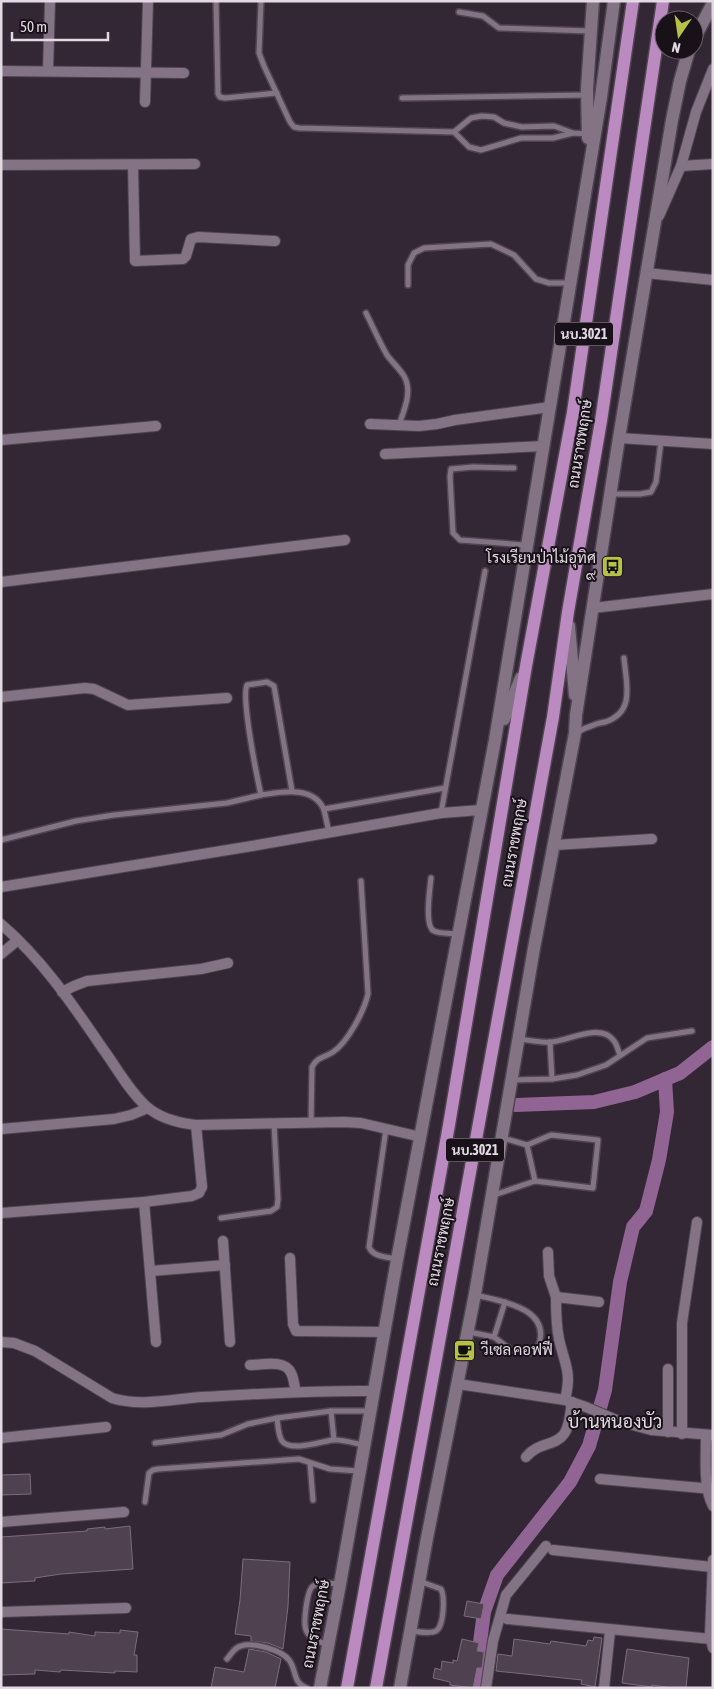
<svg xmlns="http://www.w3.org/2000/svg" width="714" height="1689" font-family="'Asap Condensed',Sarabun,sans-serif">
	<rect width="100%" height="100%" fill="#332635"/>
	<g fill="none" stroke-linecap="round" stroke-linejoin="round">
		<!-- canal -->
		<g stroke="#906594" stroke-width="14">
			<polyline points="516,1105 594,1102 635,1092 680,1073 713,1047"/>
			<polyline points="474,1688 484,1612 497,1575 570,1482 589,1446 605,1390 620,1282 633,1227 646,1211 659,1160 667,1112 665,1079"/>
		</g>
	</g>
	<!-- building -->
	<g fill="#504151" stroke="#7c6c7d">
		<polygon points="30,1474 31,1494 1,1495 1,1475"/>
		<polygon points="130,1526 133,1569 61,1574 35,1578 35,1581 1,1583 1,1537 87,1531 87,1529 105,1527 105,1529"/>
		<polygon points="243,1559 290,1562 288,1606 283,1649 268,1643 251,1641 251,1636 235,1634 240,1600"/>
		<polygon points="467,1601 484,1604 481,1619 464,1616"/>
		<polygon points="1,1629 69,1634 69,1632 95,1636 95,1632 120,1633 120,1630 138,1632 134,1655 137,1655 137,1672 115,1671 115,1673 61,1670 60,1672 35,1670 35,1674 1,1675"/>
		<polygon points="594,1637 602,1638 595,1687 581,1684 582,1680 496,1671 498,1654 512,1656 514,1639 550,1644 551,1641 586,1646 588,1640 593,1641"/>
		<polygon points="462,1639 479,1643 477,1651 484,1652 482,1668 477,1668 473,1688 450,1685 450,1682 433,1678 435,1668 441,1670 442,1661 453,1663 453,1660 457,1661"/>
		<polygon points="249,1649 266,1652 281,1659 275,1688 211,1688 215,1667 244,1672"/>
		<polygon points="627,1649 689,1658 686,1688 672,1688 652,1685 652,1687 622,1683"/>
	</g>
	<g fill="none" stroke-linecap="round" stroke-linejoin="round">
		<defs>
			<g id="lane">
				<polyline points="216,1 218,94 220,97 225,98 277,93"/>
				<polyline points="261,1 259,53 264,66 290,122 294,127 299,128 454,132 471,118 482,116 494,117 504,123 522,127 554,126 573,133 588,134"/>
				<polyline points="459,12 483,16 499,28 590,31"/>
				<polyline points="402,98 587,95"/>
				<polyline points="454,132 469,147 481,150 521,138 553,138 573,133"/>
				<polyline points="408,285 408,265 414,253 424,248 491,244 514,255 536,279 549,283 570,283"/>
				<path d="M366 313C373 327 379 341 387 355 392 362 399 368 404 376 413 391 404 410 399 425"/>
				<polyline points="514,468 473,467 451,469 450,476 453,533 460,540 525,545"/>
				<polyline points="612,494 640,494 651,492 656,482 661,441"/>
				<path d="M576 733C581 730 587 727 594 725 597 723 601 723 605 722 636 712 626 683 624 658"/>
				<path d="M292 791 274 686 267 682 247 685C241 698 257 777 261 795 281 792 314 785 324 810 326 817 327 825 329 832"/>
				<polyline points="324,809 445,788"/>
				<polyline points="441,813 485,571"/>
				<polyline points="1,840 76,821 114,815 227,803 261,795"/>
				<path d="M431 878C430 888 424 926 434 931 440 934 451 933 458 934"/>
				<path d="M519 1039C529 1040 541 1043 551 1042 568 1041 601 1022 614 1041 617 1044 618 1051 620 1055"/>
				<polyline points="550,1042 552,1079"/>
				<polyline points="512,1080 552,1079 577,1075 606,1065 647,1038 692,1031"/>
				<path d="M311 1122 312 1067C318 1056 324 1058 333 1052 348 1042 364 1011 368 994L361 881"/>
				<path d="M386 1129 369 1247C373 1257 387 1257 397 1259"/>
				<polyline points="527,1145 535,1181"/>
				<polyline points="494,1195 535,1181 593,1188 598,1140 551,1135 527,1145 503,1138"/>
				<polyline points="221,1218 271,1211 277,1207 278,1199 274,1124"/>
				<path d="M469 1332 494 1337 510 1349 521 1352 530 1353 538 1348C553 1308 503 1302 476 1295"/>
				<polyline points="494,1337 505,1302"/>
				<polyline points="331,1411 334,1440"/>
				<polyline points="155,1443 221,1435 248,1424 277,1418"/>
				<path d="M363 1445C354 1443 341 1439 332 1440 320 1442 290 1452 282 1441 278 1435 278 1425 277 1418L331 1411H370"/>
				<polyline points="310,1463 313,1500"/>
				<polyline points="145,1502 149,1473 153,1470 158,1469 299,1459 330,1469 358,1471"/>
				<path d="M412 1631C419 1632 430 1634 436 1631 444 1626 445 1597 441 1589L419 1581"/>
				<path d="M328 1645C320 1642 309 1638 306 1630 303 1623 307 1590 313 1586 320 1581 332 1584 340 1584"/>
				<path d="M227 1659C231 1654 235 1647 241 1646 253 1642 282 1650 289 1660 297 1670 292 1683 307 1688"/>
			</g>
			<g id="street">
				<polyline points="1,71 184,73"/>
				<polyline points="48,71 50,1"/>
				<polyline points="145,102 148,1"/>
				<polyline points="1,165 195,164"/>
				<polyline points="133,165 135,261 183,259 186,256 191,239 198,237 275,241"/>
				<polyline points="681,166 713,164"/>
				<polyline points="659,216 681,166 696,112 713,69"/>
				<polyline points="646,273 713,280"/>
				<polyline points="370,424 419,426 437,424 455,420 550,407"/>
				<polyline points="619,438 713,444"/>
				<polyline points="1,440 156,426"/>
				<polyline points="385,454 544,446"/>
				<polyline points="1,582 345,540"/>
				<polyline points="593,608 713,594"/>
				<polyline points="1,697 85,688 94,689 128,705 227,698"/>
				<polyline points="555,845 652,839"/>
				<polyline points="1,887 252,846 441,813 481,810"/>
				<path d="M1 924C42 959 73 1005 103 1049 117 1068 129 1091 147 1107 161 1119 178 1123 196 1125L344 1122 361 1123 421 1137"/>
				<polyline points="1,954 18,940"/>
				<polyline points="62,992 74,986 87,981 201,969 228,963"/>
				<polyline points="1,1129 114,1119 131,1115 148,1108"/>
				<polyline points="144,1202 156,1342"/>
				<polyline points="1,1213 144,1202 192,1196 199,1193 202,1187 196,1125"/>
				<polyline points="223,1241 230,1342"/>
				<polyline points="548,1252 549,1276 556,1297"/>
				<polyline points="290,1258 293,1324 296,1331 384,1332"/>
				<polyline points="151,1271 225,1265"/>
				<path d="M1 1342 14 1343 35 1351 112 1398C141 1407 173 1399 202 1397 259 1394 317 1390 374 1391"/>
				<path d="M250 1365C262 1365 285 1359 291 1373 294 1378 294 1386 296 1392"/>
				<polyline points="458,1384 565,1400 586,1407 619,1421 651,1430 713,1435"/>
				<path d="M565 1400C572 1371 565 1366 559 1339 556 1325 556 1311 556 1297L599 1302"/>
				<polyline points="668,1432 668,1369"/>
				<polyline points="682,1434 682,1323 697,1222"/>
				<path d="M706 1435C706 1456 703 1488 713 1506"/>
				<polyline points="1,1438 106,1427"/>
				<path d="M526 1457C538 1442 556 1446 564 1434 570 1426 570 1412 572 1402"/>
				<polyline points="600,1479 713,1489"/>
				<polyline points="1,1522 124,1512"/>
				<polyline points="553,1550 712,1567"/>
				<polyline points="713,1560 710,1634 713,1648"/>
				<polyline points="1,1612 126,1608"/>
				<polyline points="507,1619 711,1639"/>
				<polyline points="486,1688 493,1641 506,1595 546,1546"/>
				<polyline points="604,1688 610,1631"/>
			</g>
			<g id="secondary">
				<polyline points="694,39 713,3"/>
				<polyline points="588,138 587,89 593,1"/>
				<polyline points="569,626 575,695"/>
				<polyline points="504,719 521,678"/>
				<polyline points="320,1688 340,1584 397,1260 495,740 601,97 614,1"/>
				<polyline points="400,1688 427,1538 475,1294 534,948 575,733 576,715 619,438 672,120 680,81 689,50"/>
			</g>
			<g id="primary">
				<polyline points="347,1688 449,1125 526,666 573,412 633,1"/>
				<polyline points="376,1688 553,717 568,612 601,421 663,1"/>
			</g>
		</defs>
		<!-- lane casing -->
		<use href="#lane" stroke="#4f4450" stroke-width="8"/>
		<!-- street casing -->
		<use href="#street" stroke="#4f4450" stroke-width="12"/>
		<!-- secondary casing -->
		<use href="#secondary" stroke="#4f4450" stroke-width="15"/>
		<!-- primary casing -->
		<use href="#primary" stroke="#4f4450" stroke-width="15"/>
		<!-- lane -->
		<use href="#lane" stroke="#837384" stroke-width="5"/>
		<!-- street -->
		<use href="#street" stroke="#837384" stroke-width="10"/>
		<!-- secondary -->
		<use href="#secondary" stroke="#837384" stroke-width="12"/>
		<!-- primary -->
		<use href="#primary" stroke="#bb8ac0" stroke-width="12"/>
	</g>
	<!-- icons -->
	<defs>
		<symbol id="bus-square" viewBox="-11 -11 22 22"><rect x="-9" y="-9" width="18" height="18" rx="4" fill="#b8c147" stroke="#181118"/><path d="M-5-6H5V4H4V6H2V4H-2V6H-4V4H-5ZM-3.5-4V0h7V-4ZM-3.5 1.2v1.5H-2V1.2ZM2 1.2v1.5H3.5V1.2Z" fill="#111"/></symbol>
		<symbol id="cafe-square" viewBox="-11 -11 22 22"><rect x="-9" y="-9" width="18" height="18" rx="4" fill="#b8c147" stroke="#181118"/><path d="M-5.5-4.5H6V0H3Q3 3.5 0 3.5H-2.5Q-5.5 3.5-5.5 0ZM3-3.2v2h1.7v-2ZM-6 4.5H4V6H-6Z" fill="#111"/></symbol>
	</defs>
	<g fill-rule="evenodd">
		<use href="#bus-square" x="600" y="554" width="25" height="25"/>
		<use href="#cafe-square" x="452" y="1338" width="25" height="25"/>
	</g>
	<g text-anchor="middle" stroke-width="4" stroke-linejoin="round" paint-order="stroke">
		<!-- shield labels -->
		<g fill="#181118" stroke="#a59da6" stroke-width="1">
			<rect x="555" y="322.5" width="58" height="23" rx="4"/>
			<rect x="446" y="1138.5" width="58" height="23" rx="4"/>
		</g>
		<g font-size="14" font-weight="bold" fill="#e2d9e3">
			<text x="584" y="339">นบ.3021</text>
			<text x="475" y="1155">นบ.3021</text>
		</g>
		<!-- street labels -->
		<g font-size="15" fill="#e2d9e3" stroke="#181118">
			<text transform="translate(580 444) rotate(-81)" y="5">ถนนราชพฤกษ์</text>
			<text transform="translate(514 843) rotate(-80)" y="5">ถนนราชพฤกษ์</text>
			<text transform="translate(441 1242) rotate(-79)" y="5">ถนนราชพฤกษ์</text>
			<text transform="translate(316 1624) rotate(-79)" y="5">ถนนราชพฤกษ์</text>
		</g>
		<!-- poi labels -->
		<g font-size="15" fill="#e2d9e3" stroke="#181118" text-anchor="end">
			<text x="596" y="563">โรงเรียนป่าไม้อุทิศ<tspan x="596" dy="17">๙</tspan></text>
			<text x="481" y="1355" text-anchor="start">วีเซล คอฟฟี่</text>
		</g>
		<!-- quarter labels -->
		<g font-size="18" fill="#e2d9e3" stroke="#181118">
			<text x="615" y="1428">บ้านหนองบัว</text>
		</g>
	</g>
	<!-- border -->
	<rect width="714" height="1689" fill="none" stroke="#e2d9e3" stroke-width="5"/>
	<!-- north arrow -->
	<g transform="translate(679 35) rotate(193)"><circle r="24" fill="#181118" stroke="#696169"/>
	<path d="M0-4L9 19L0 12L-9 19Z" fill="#b8c147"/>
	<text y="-8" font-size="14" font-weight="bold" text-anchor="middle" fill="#e2d9e3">N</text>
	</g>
	<!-- scale -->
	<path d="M12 32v8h96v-8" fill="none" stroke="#e2d9e3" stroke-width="2.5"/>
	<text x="20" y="32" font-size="15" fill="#e2d9e3" stroke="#181118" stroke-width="4" paint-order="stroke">50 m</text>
</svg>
